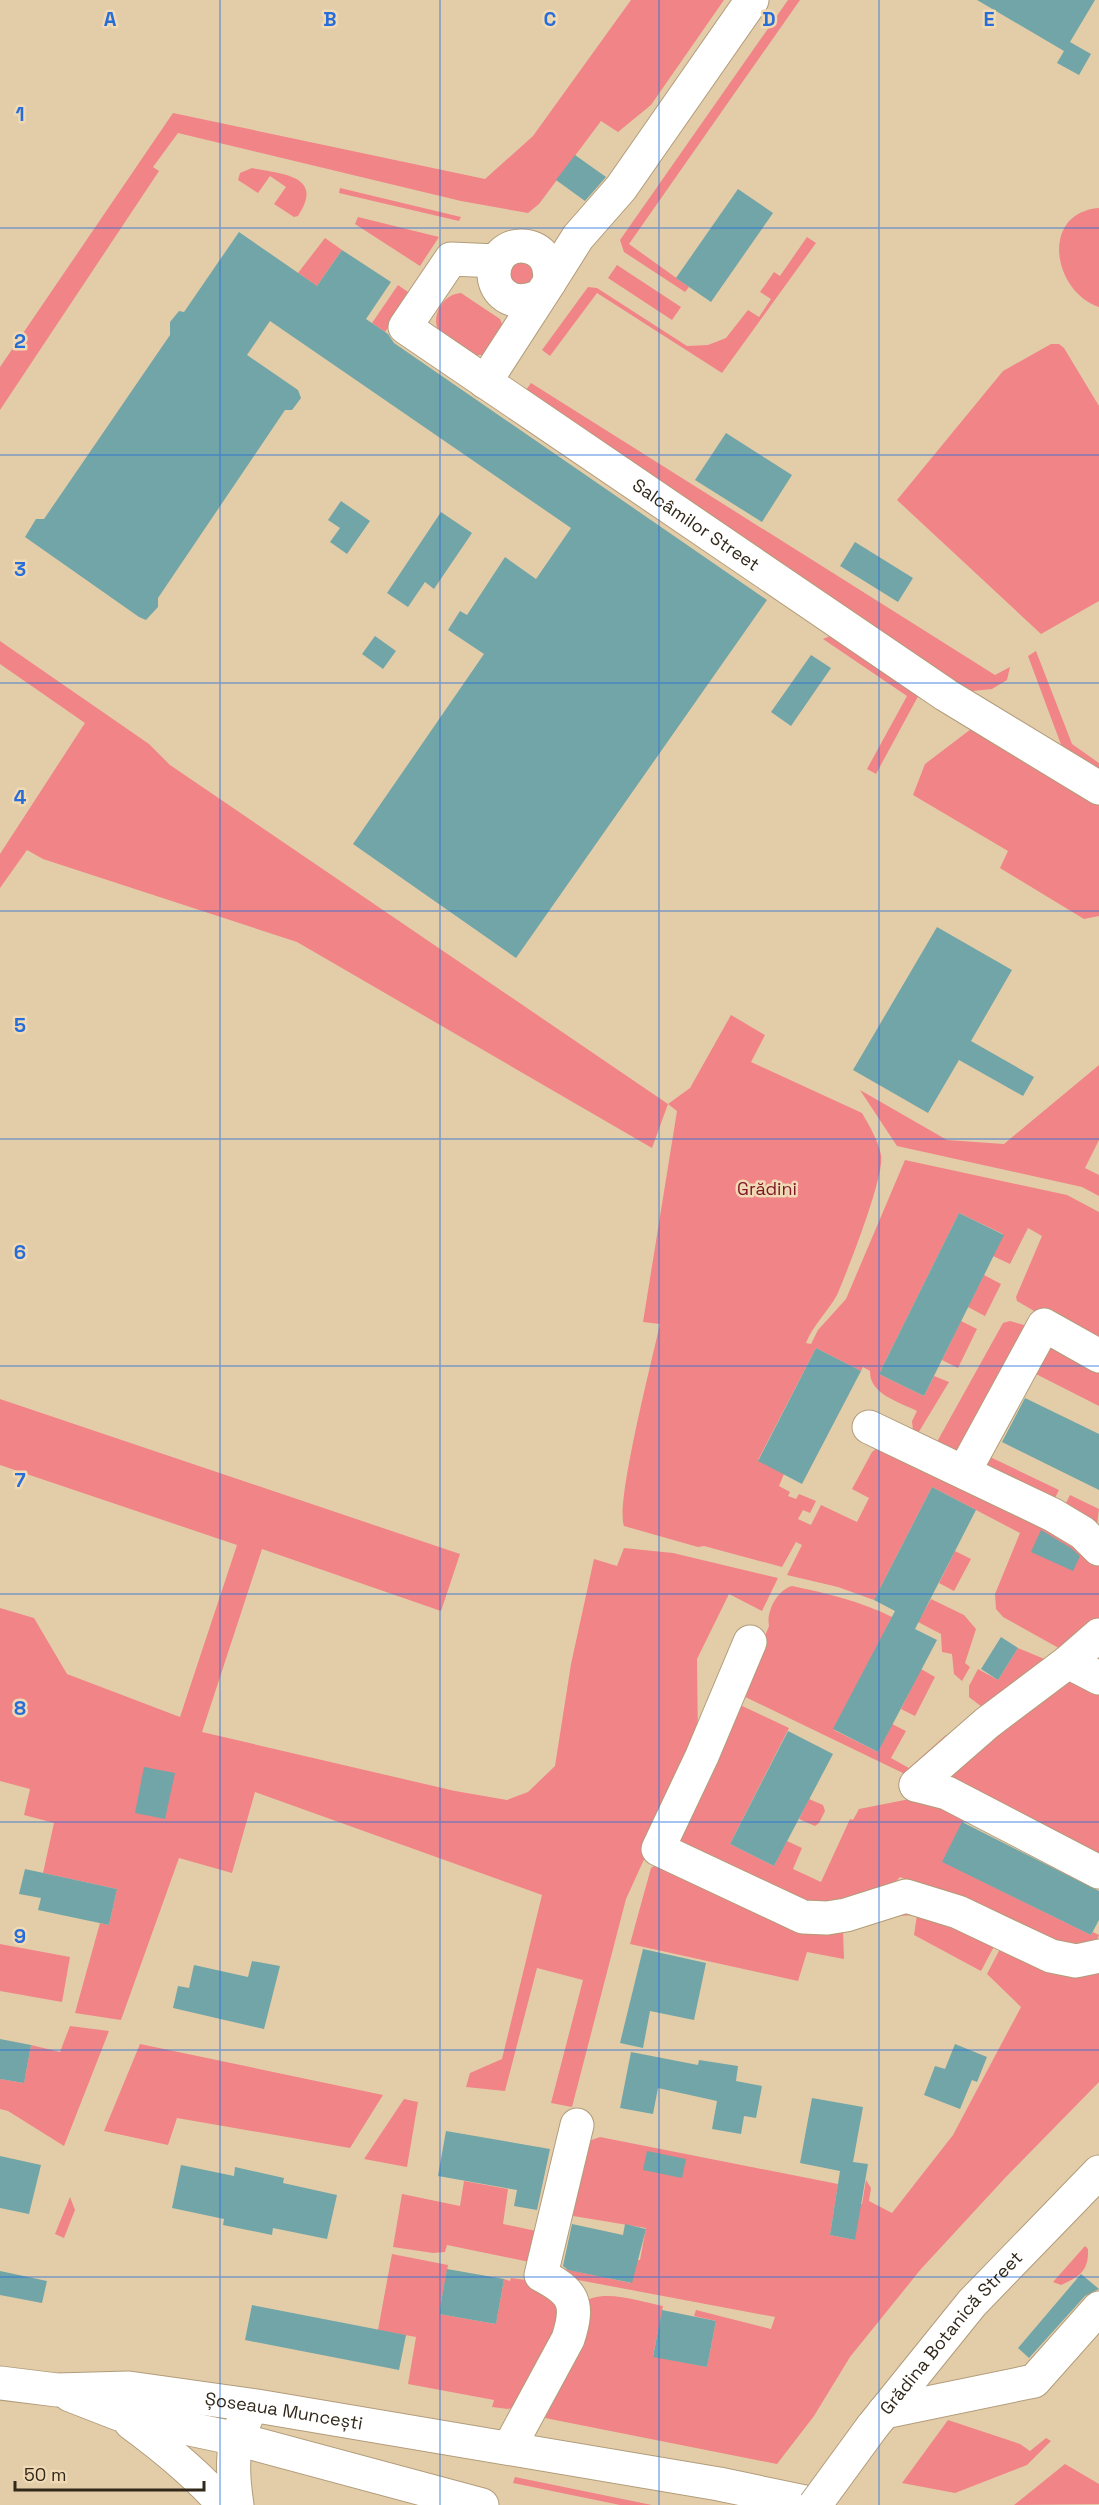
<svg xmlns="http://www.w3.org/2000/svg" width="1099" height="2505" font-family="'Space Grotesk',sans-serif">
	<rect width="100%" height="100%" fill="#e3cda9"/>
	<!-- green -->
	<g fill="#f18487">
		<polygon points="631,0 724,0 651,105 618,132 601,121 539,204 528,213 461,201 178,133 153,167 159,171 0,410 0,367 173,113 485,179 533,136"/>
		<polygon points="788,0 800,0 629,244 689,287 685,292 624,252 620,240"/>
		<path d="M252 168C282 174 325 175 298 216L294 217 274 204 286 187 270 176 258 193 238 180 240 173Z"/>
		<polygon points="340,188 461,217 459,221 339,193"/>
		<path d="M1099 208V307C1053 292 1039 213 1099 208Z"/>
		<polygon points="358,217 439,237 420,266 355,224"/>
		<polygon points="807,237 816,243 722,373 597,293 550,356 542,350 588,287 597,288 687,346 708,345 726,338 748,310 759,317 771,299 760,292 774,272 780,276"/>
		<polygon points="325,238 342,250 317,286 298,273"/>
		<polygon points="520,257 539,274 526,288 512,283 509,267"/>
		<polygon points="617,265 681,307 672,320 608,278"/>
		<polygon points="398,285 411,294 385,332 372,323"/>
		<path d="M461 293 500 319 504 329 489 355H474L439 332C430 316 443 294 461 293Z"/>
		<polygon points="1051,344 1059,344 1064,348 1099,406 1099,601 1041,634 897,500 1003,371"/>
		<polygon points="531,383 995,675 1010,667 1007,680 992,689 963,692 523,394"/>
		<polygon points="837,633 922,689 876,774 867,769 907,696 823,639"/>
		<path d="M0 641 149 744 170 765 668 1104 690 1088 731 1015 765 1035 751 1062 862 1113C869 1125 878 1140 881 1155 885 1176 847 1272 837 1295 827 1313 813 1325 806 1343L811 1344 818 1330 846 1299 905 1160 1067 1195 1099 1212V1349L1017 1301 1016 1297 1042 1236 1028 1228 1010 1264 993 1256 1003 1234 959 1213 879 1374 924 1396 934 1376 949 1382 917 1435 913 1431 912 1421 917 1411C899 1402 869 1394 870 1371L863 1367 861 1371 816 1348 758 1460 784 1474 779 1486 790 1492 788 1496 796 1499 799 1494 816 1501 810 1513 803 1510 798 1519 811 1525 821 1505 857 1522 869 1498 852 1489 872 1452 882 1444 1099 1556V1623L1064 1651 1003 1617 996 1609 995 1594 1020 1533 932 1487 874 1600 838 1587 787 1575 802 1545 796 1542 782 1567 704 1546 698 1547 624 1526C615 1504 653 1356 660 1324L643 1322 677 1111 668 1104 652 1148 297 942 43 859 27 850 0 888V854L85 723 0 664Z"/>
		<polygon points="1036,651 1072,744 1099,763 1099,772 1063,750 1028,656"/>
		<polygon points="971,729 984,732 1099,804 1099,916 1084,919 1000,868 1008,851 913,795 925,764"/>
		<polygon points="1099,1065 1099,1140 1085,1168 1099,1175 1099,1196 1082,1187 897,1146 860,1090 947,1140 1004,1144"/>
		<polygon points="984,1275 1001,1284 985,1316 968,1307"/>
		<polygon points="961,1321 977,1329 958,1368 942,1360"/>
		<polygon points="1010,1321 1024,1325 1028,1330 962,1456 940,1446 938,1440 1003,1323"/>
		<polygon points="1055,1341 1099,1365 1099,1406 1030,1371"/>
		<polygon points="0,1399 460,1554 441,1611 262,1549 202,1732 455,1791 507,1800 528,1792 555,1766 571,1664 594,1559 617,1566 624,1548 673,1553 778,1578 762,1611 729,1594 697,1659 698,1741 626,1899 572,2107 551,2103 583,1980 537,1968 505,2091 466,2087 470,2073 502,2059 542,1895 255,1792 232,1873 179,1858 121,2020 75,2013 100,1923 109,1925 117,1889 43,1873 54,1823 24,1815 30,1789 0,1781 0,1608 34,1618 67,1674 180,1717 237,1545 0,1465"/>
		<polygon points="988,1456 1059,1490 1052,1504 981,1470"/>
		<polygon points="1070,1495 1099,1509 1097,1526 1063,1509"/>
		<polygon points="955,1551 971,1559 954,1591 939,1583"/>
		<path d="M792 1586C826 1593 860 1601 892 1617L834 1730 878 1752 892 1724 906 1731 891 1758 909 1768 946 1735H953L907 1775 741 1695 769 1626C766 1612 777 1590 792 1586Z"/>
		<polygon points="931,1599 964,1615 976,1629 965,1663 970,1667 962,1681 954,1674 952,1654 942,1652 941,1634 918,1622"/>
		<polygon points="1018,1648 1054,1663 986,1710 969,1697 969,1686 978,1669 998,1680"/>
		<polygon points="921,1669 935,1677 915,1716 901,1709"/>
		<polygon points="1058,1675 1099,1695 1099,1861 938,1775"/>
		<polygon points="738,1704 789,1728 730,1844 774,1866 787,1841 802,1848 793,1869 821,1882 850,1819 853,1820 859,1809 920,1797 965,1817 943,1862 1091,1935 1093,1932 1099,1935 1096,1943 1051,1946 900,1877 888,1890 814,1910 677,1844"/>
		<polygon points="809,1799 823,1805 825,1811 819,1823 815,1826 799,1819"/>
		<polygon points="664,1859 804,1926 827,1927 897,1910 916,1909 935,1912 997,1941 981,1971 914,1935 917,1915 895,1916 843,1930 844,1959 807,1952 798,1981 630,1944 651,1868"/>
		<polygon points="0,1944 70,1957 62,2002 0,1991"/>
		<path d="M1002 1945 1076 1977 1099 1971V2082L1005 2178 921 2269 850 2357 814 2416 777 2464 545 2418 582 2304C600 2287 641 2302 663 2306L653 2356 707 2367 716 2321 694 2316 696 2310 771 2329 775 2317 562 2277 557 2272 570 2224 560 2268 631 2283 637 2260H640L646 2228 567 2215 586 2142 600 2137 838 2184 830 2235 855 2240 854 2204H862L866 2180 871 2188 869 2201 892 2213 953 2135 1021 2007 987 1974Z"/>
		<polygon points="70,2026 109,2031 64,2146 8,2111 0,2109 0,2079 24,2083 31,2045 60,2052"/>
		<polygon points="140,2044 383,2095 350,2148 177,2118 168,2145 104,2131"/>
		<polygon points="404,2099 418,2102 407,2167 364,2159"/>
		<polygon points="464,2181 508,2189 503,2224 541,2232 534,2263 447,2245 445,2252 433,2253 393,2247 402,2194 460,2206"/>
		<polygon points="70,2197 75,2210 64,2238 55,2234"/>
		<path d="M1085 2246 1088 2249C1089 2271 1079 2277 1061 2285L1053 2282Z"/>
		<polygon points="392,2254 448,2265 439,2314 496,2324 504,2279 510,2281 511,2278 541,2282 566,2309 514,2407 508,2409 492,2407 494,2400 408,2384 416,2337 378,2330"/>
		<polygon points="948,2420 1020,2444 1030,2451 1046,2438 1051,2441 1027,2465 955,2493 902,2483"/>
		<polygon points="1065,2464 1099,2484 1099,2504 1014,2505"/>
		<polygon points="515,2477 652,2505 620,2505 513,2483"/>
	</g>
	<!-- building -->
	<g fill="#72a5a7">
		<polygon points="977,0 1095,0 1070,42 1091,54 1079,75 1057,63 1064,51"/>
		<polygon points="575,155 606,177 585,201 556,180"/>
		<polygon points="738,189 773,213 711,302 676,278"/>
		<polygon points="239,232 317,286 342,250 391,282 366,319 388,334 394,343 767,600 516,958 353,844 484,654 448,630 460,611 467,615 505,557 536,579 571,528 270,321 247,355 298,390 301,398 292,410 285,410 158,598 158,607 146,620 139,617 25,537 36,519 44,519 170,335 170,322 179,311 184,312"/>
		<polygon points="726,433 792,475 762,522 695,480"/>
		<polygon points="341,501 370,521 347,554 330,542 340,528 328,520"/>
		<polygon points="441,512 472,533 434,589 425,582 408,607 387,593"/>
		<polygon points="855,542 913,578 898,602 840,566"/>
		<polygon points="375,636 396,651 383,669 362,654"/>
		<polygon points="811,655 831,668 791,726 771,712"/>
		<polygon points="937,927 1012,970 971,1041 1034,1077 1023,1096 959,1060 928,1113 853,1070"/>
		<polygon points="959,1213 1004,1235 924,1396 879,1374"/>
		<polygon points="816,1348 861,1371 802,1484 758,1461"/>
		<polygon points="1025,1398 1099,1434 1099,1490 1002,1442"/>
		<polygon points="932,1487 976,1510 915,1629 937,1640 878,1752 833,1729 895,1611 874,1600"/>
		<polygon points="1041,1530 1071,1548 1080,1556 1073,1571 1031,1552"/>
		<polygon points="1001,1637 1018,1648 998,1680 981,1669"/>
		<polygon points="788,1731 833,1754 774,1866 730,1844"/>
		<polygon points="144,1767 175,1773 165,1819 135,1813"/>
		<polygon points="962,1822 1099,1891 1099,1920 1091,1935 942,1862"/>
		<polygon points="25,1869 117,1889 109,1925 38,1910 41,1898 19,1894"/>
		<polygon points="643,1949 706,1963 694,2020 650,2011 643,2048 620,2043"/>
		<polygon points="252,1961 280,1966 264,2029 173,2008 178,1986 189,1988 194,1965 248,1977"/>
		<polygon points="0,2039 31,2045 24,2083 0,2079"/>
		<polygon points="955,2044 987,2057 977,2082 972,2080 960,2109 924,2095 935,2066 945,2069"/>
		<polygon points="631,2052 698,2065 699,2060 738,2066 736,2081 762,2086 756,2118 744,2116 741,2134 712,2129 717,2101 658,2088 653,2114 620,2108"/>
		<polygon points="812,2098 863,2107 853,2162 868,2164 855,2240 830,2235 840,2171 800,2163"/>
		<polygon points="446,2131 550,2149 537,2210 514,2206 517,2190 438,2176"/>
		<polygon points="647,2151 686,2159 682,2178 643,2170"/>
		<polygon points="0,2156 41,2165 29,2214 0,2208"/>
		<polygon points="181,2165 234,2176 235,2167 284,2178 283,2183 337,2195 327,2239 273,2228 272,2235 223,2225 224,2219 172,2208"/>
		<polygon points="572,2224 623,2235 625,2224 646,2229 632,2283 568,2270 563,2266"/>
		<polygon points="447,2269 504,2279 496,2324 439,2314"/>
		<polygon points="0,2271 47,2281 42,2303 0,2295"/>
		<polygon points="1081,2274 1099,2289 1085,2296 1029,2358 1018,2348"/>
		<polygon points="252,2305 406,2335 399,2370 245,2340"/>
		<polygon points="662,2310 716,2321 707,2367 653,2357"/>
	</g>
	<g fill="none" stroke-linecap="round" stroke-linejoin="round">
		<defs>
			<g id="minor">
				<path id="s1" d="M497 261 451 259 405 327 946 695 1099 788"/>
				<polyline points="549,283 578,237 621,188 752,0"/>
				<path d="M485 382 549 283C557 238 495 233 494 274 494 281 497 289 503 294 513 303 526 302 538 297"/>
				<polyline points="869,1427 1053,1515 1083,1533 1099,1549"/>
				<polyline points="964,1472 1044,1325 1099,1356"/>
				<polyline points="750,1642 702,1756 658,1849 803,1917 827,1918 846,1915 906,1896 958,1912 1051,1956 1076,1961 1099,1956"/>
				<polyline points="1068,1662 1099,1678"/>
				<polyline points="916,1785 987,1723 1068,1662 1099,1635"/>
				<polyline points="916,1785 947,1793 1099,1872"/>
				<polyline points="884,2412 1034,2381 1099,2308"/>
				<path d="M509 2448 568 2339C580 2302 573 2292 541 2275L577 2125"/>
			</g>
			<g id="major">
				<path id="s2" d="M0 2383 57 2390 129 2388 257 2406 719 2484 819 2505"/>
				<polyline points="70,2395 119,2414 237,2439 482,2505"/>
				<path d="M131 2423C165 2448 196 2473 224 2505"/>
				<path id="s3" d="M872 2427 972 2303 1099 2172"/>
				<path d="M237 2505C233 2479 229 2441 246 2419"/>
			</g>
		</defs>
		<!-- minor casing -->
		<use href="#minor" stroke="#b29c7a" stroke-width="35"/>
		<!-- major casing -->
		<use href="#major" stroke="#b29c7a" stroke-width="35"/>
		<!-- minor -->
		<use href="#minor" stroke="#fff" stroke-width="33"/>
		<!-- major -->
		<use href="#major" stroke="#fff" stroke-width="33"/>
		<defs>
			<polyline id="major-bridge" points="815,2505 872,2427"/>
		</defs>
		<!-- major-bridge casing -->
		<use href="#major-bridge" stroke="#b29c7a" stroke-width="35" stroke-linecap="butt"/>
		<!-- major-bridge -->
		<use href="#major-bridge" stroke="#fff" stroke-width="33"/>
	</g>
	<!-- grid -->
	<path fill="none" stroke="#276dd9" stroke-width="1.5" stroke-opacity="0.55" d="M220 0V2505M440 0V2505M659 0V2505M879 0V2505M0 228H1099M0 455H1099M0 683H1099M0 911H1099M0 1139H1099M0 1366H1099M0 1594H1099M0 1822H1099M0 2050H1099M0 2277H1099"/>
	<g text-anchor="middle" stroke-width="5" stroke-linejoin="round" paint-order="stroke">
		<!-- street labels -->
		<g font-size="18" fill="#31281a" stroke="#f0dab5">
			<text dy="6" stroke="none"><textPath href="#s1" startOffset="480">Salcâmilor Street</textPath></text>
			<text dy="6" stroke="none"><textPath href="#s3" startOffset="123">Grădina Botanică Street</textPath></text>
			<text dy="6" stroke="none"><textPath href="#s2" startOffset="286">Șoseaua Muncești</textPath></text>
		</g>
		<!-- park labels -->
		<g font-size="18" fill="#7e1625" stroke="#f0dab5">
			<text x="767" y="1195">Grădini</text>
		</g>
	</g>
	<g font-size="20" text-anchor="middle" font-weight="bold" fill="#276dd9" stroke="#f0dab5" stroke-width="5" stroke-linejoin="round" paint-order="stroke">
		<text x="110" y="26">A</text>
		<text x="330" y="26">B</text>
		<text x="550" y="26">C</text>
		<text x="769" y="26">D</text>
		<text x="989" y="26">E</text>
		<text x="20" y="121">1</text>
		<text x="20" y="348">2</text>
		<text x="20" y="576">3</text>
		<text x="20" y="804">4</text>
		<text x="20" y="1032">5</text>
		<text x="20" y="1259">6</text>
		<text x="20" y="1487">7</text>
		<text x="20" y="1715">8</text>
		<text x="20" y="1943">9</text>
	</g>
	<!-- scale -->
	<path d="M15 2481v9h189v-9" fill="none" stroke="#31281a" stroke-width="3"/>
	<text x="24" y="2481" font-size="18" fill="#31281a" stroke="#f0dab5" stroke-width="4.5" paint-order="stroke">50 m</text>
</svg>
